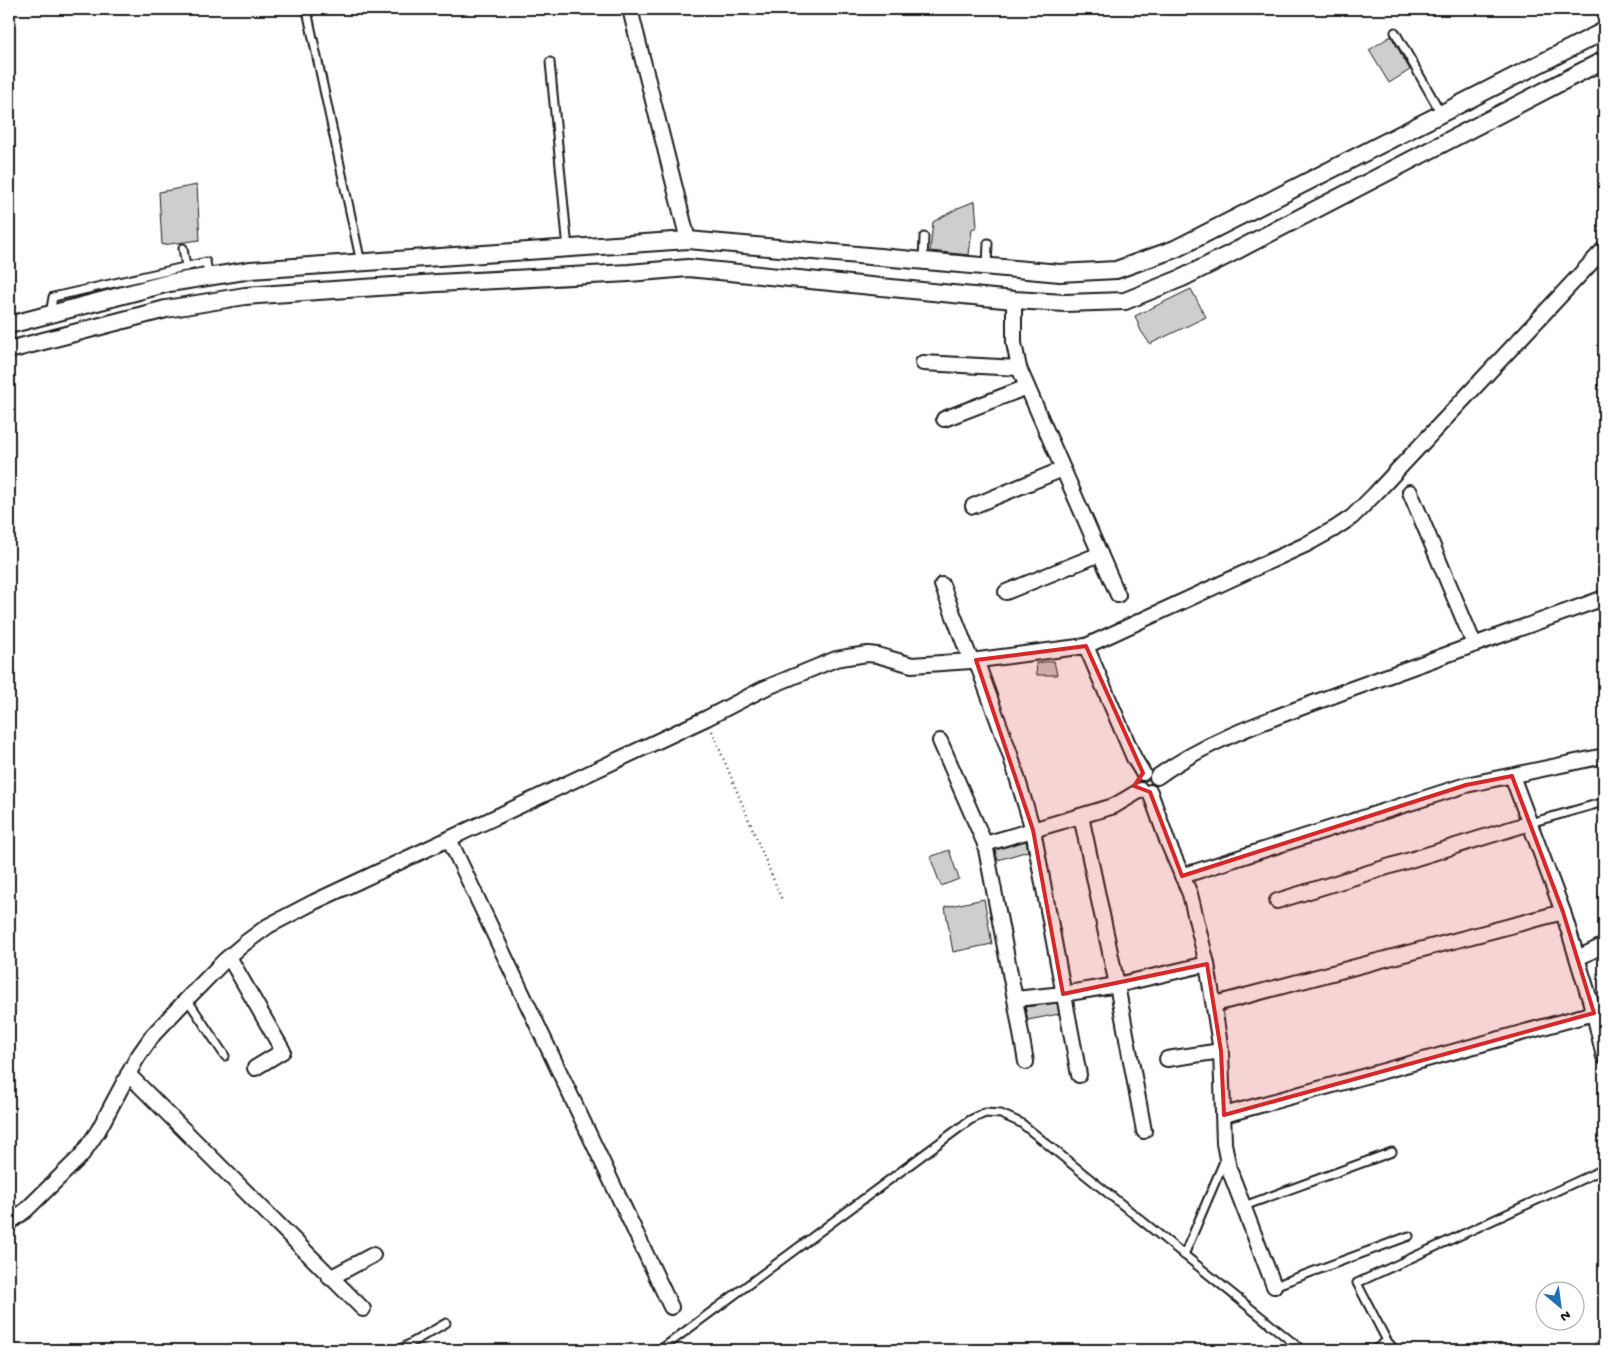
<svg xmlns="http://www.w3.org/2000/svg" width="1613" height="1359" font-family="'Gochi Hand',sans-serif">
	<rect width="100%" height="100%" fill="#fff"/>
	<filter id="ink" filterUnits="userSpaceOnUse"><feTurbulence type="fractalNoise" baseFrequency=".02" numOctaves="2"/><feDisplacementMap in="SourceGraphic" scale="10" xChannelSelector="R" yChannelSelector="G"/><feConvolveMatrix kernelMatrix="1 2 1 2 8 2 1 2 1" color-interpolation-filters="sRGB"/></filter>
	<g filter="url(#ink)">
		<!-- building -->
		<g fill="#cecece" stroke="#1c1c1c">
			<polygon points="1391,36 1410,70 1389,83 1369,50"/>
			<polygon points="197,185 200,240 162,245 159,192"/>
			<polygon points="975,201 977,227 972,229 969,255 930,251 933,222 958,208"/>
			<polygon points="1191,289 1206,317 1150,344 1141,331 1135,316"/>
			<polygon points="1054,661 1057,675 1037,675 1036,663"/>
			<polygon points="1026,841 1028,851 998,860 995,850"/>
			<polygon points="949,850 959,879 941,886 930,857"/>
			<polygon points="984,899 992,944 953,952 945,907"/>
			<polygon points="1057,1003 1059,1014 1028,1020 1025,1007"/>
		</g>
		<g fill="none" stroke-linecap="round" stroke-linejoin="round">
			<defs>
				<g id="service">
					<polyline points="308,15 361,263"/>
					<polyline points="1395,32 1441,113"/>
					<polyline points="550,62 568,249"/>
					<polyline points="183,248 186,267"/>
					<polyline points="923,261 924,237"/>
					<polyline points="987,266 988,243"/>
					<polyline points="50,314 53,297 206,262 209,277"/>
					<polyline points="1530,823 1604,802"/>
					<polyline points="187,999 225,1056"/>
					<polyline points="1244,1206 1392,1152"/>
					<polyline points="1184,1255 1225,1159"/>
					<polyline points="1274,1286 1409,1236"/>
					<polyline points="399,1350 446,1323"/>
					<polyline points="660,1350 970,1120 985,1113 1001,1114 1021,1123 1302,1350"/>
					<polyline points="1374,1350 1387,1341"/>
					<polyline points="1395,1350 1387,1341 1357,1283 1604,1169"/>
				</g>
				<g id="minor">
					<polyline points="630,9 688,240"/>
					<polyline points="1014,300 1014,343 1019,368 1118,595"/>
					<polyline points="923,363 1019,368"/>
					<polyline points="944,419 1027,387"/>
					<polyline points="1410,492 1474,644"/>
					<polyline points="973,506 1063,469"/>
					<polyline points="942,585 971,661"/>
					<polyline points="1006,592 1100,554"/>
					<polyline points="1086,646 1134,758 1143,773"/>
					<polyline points="976,660 1010,754 1033,830 1079,1075"/>
					<polyline points="940,741 985,844 1015,999 1026,1062"/>
					<polyline points="1512,776 1563,912 1594,1013 1604,1057"/>
					<path d="M1157 777C1212 737 1280 716 1343 692 1430 660 1517 629 1604 598"/>
					<polyline points="1150,792 1168,843 1190,894 1207,964 1221,1051 1224,1143 1229,1169 1274,1286"/>
					<polyline points="1081,816 1117,985 1144,1131"/>
					<polyline points="449,839 671,1307"/>
					<polyline points="985,844 1114,806 1141,790"/>
					<polyline points="1182,876 1466,785 1604,756"/>
					<polyline points="1277,901 1530,823"/>
					<polyline points="229,957 283,1051 255,1068"/>
					<polyline points="1578,958 1604,945"/>
					<polyline points="1015,999 1063,994 1117,985 1207,964"/>
					<polyline points="1215,1004 1563,912"/>
					<polyline points="1167,1059 1221,1051"/>
					<polyline points="128,1074 363,1309"/>
					<polyline points="1224,1115 1594,1013"/>
					<polyline points="9,1223 26,1210 81,1156 98,1131 137,1058 153,1035 187,999 225,960 245,943 268,926 314,902 707,718 763,689 836,659 847,657 868,654 877,655 912,665 971,661 1086,646 1305,545 1334,529 1352,517 1375,494 1604,249"/>
					<polyline points="330,1278 373,1255"/>
				</g>
				<g id="tertiary">
					<polyline points="9,325 169,283 251,270 688,240 1060,273 1116,270 1175,249 1604,31"/>
					<polyline points="9,350 166,309 245,296 437,283 629,273 688,268 1014,300 1065,303 1125,301 1182,278 1228,255 1604,60"/>
				</g>
			</defs>
			<!-- service casing -->
			<use href="#service" stroke="#1c1c1c" stroke-width="11"/>
			<!-- minor casing -->
			<use href="#minor" stroke="#1c1c1c" stroke-width="18"/>
			<!-- tertiary casing -->
			<use href="#tertiary" stroke="#1c1c1c" stroke-width="20"/>
			<!-- path -->
			<polyline stroke="#1c1c1c" stroke-width="2.5" stroke-dasharray="1 4" stroke-linecap="butt" points="712,731 782,900"/>
			<!-- service -->
			<use href="#service" stroke="#fff" stroke-width="7"/>
			<!-- minor -->
			<use href="#minor" stroke="#fff" stroke-width="14"/>
			<!-- tertiary -->
			<use href="#tertiary" stroke="#fff" stroke-width="16"/>
		</g>
	</g>
	<!-- marked area -->
	<path fill="#d62828" fill-opacity="0.2" stroke="#d62828" stroke-width="4" stroke-linejoin="round" d="M1086 646 1143 773 1134 786 1150 792 1182 876 1466 785 1512 776 1563 912 1594 1013 1224 1115 1221 1051 1207 964 1063 994 1033 830 976 660Z"/>
	<!-- margin -->
	<rect width="1613" height="1359" fill="none" stroke="#fff" stroke-width="30"/>
	<rect x="15" y="15" width="1583" height="1329" fill="none" stroke="#1c1c1c" stroke-width="2" filter="url(#ink)"/>
	<!-- north arrow -->
	<g transform="translate(1560 1306) rotate(151)"><circle r="24" fill="#ffffff" stroke="#a4a4a4"/>
	<path d="M0-4L9 19L0 12L-9 19Z" fill="#1f6fb2"/>
	<text y="-8" font-size="14" font-weight="bold" text-anchor="middle" fill="#1c1c1c">N</text>
	</g>
</svg>
